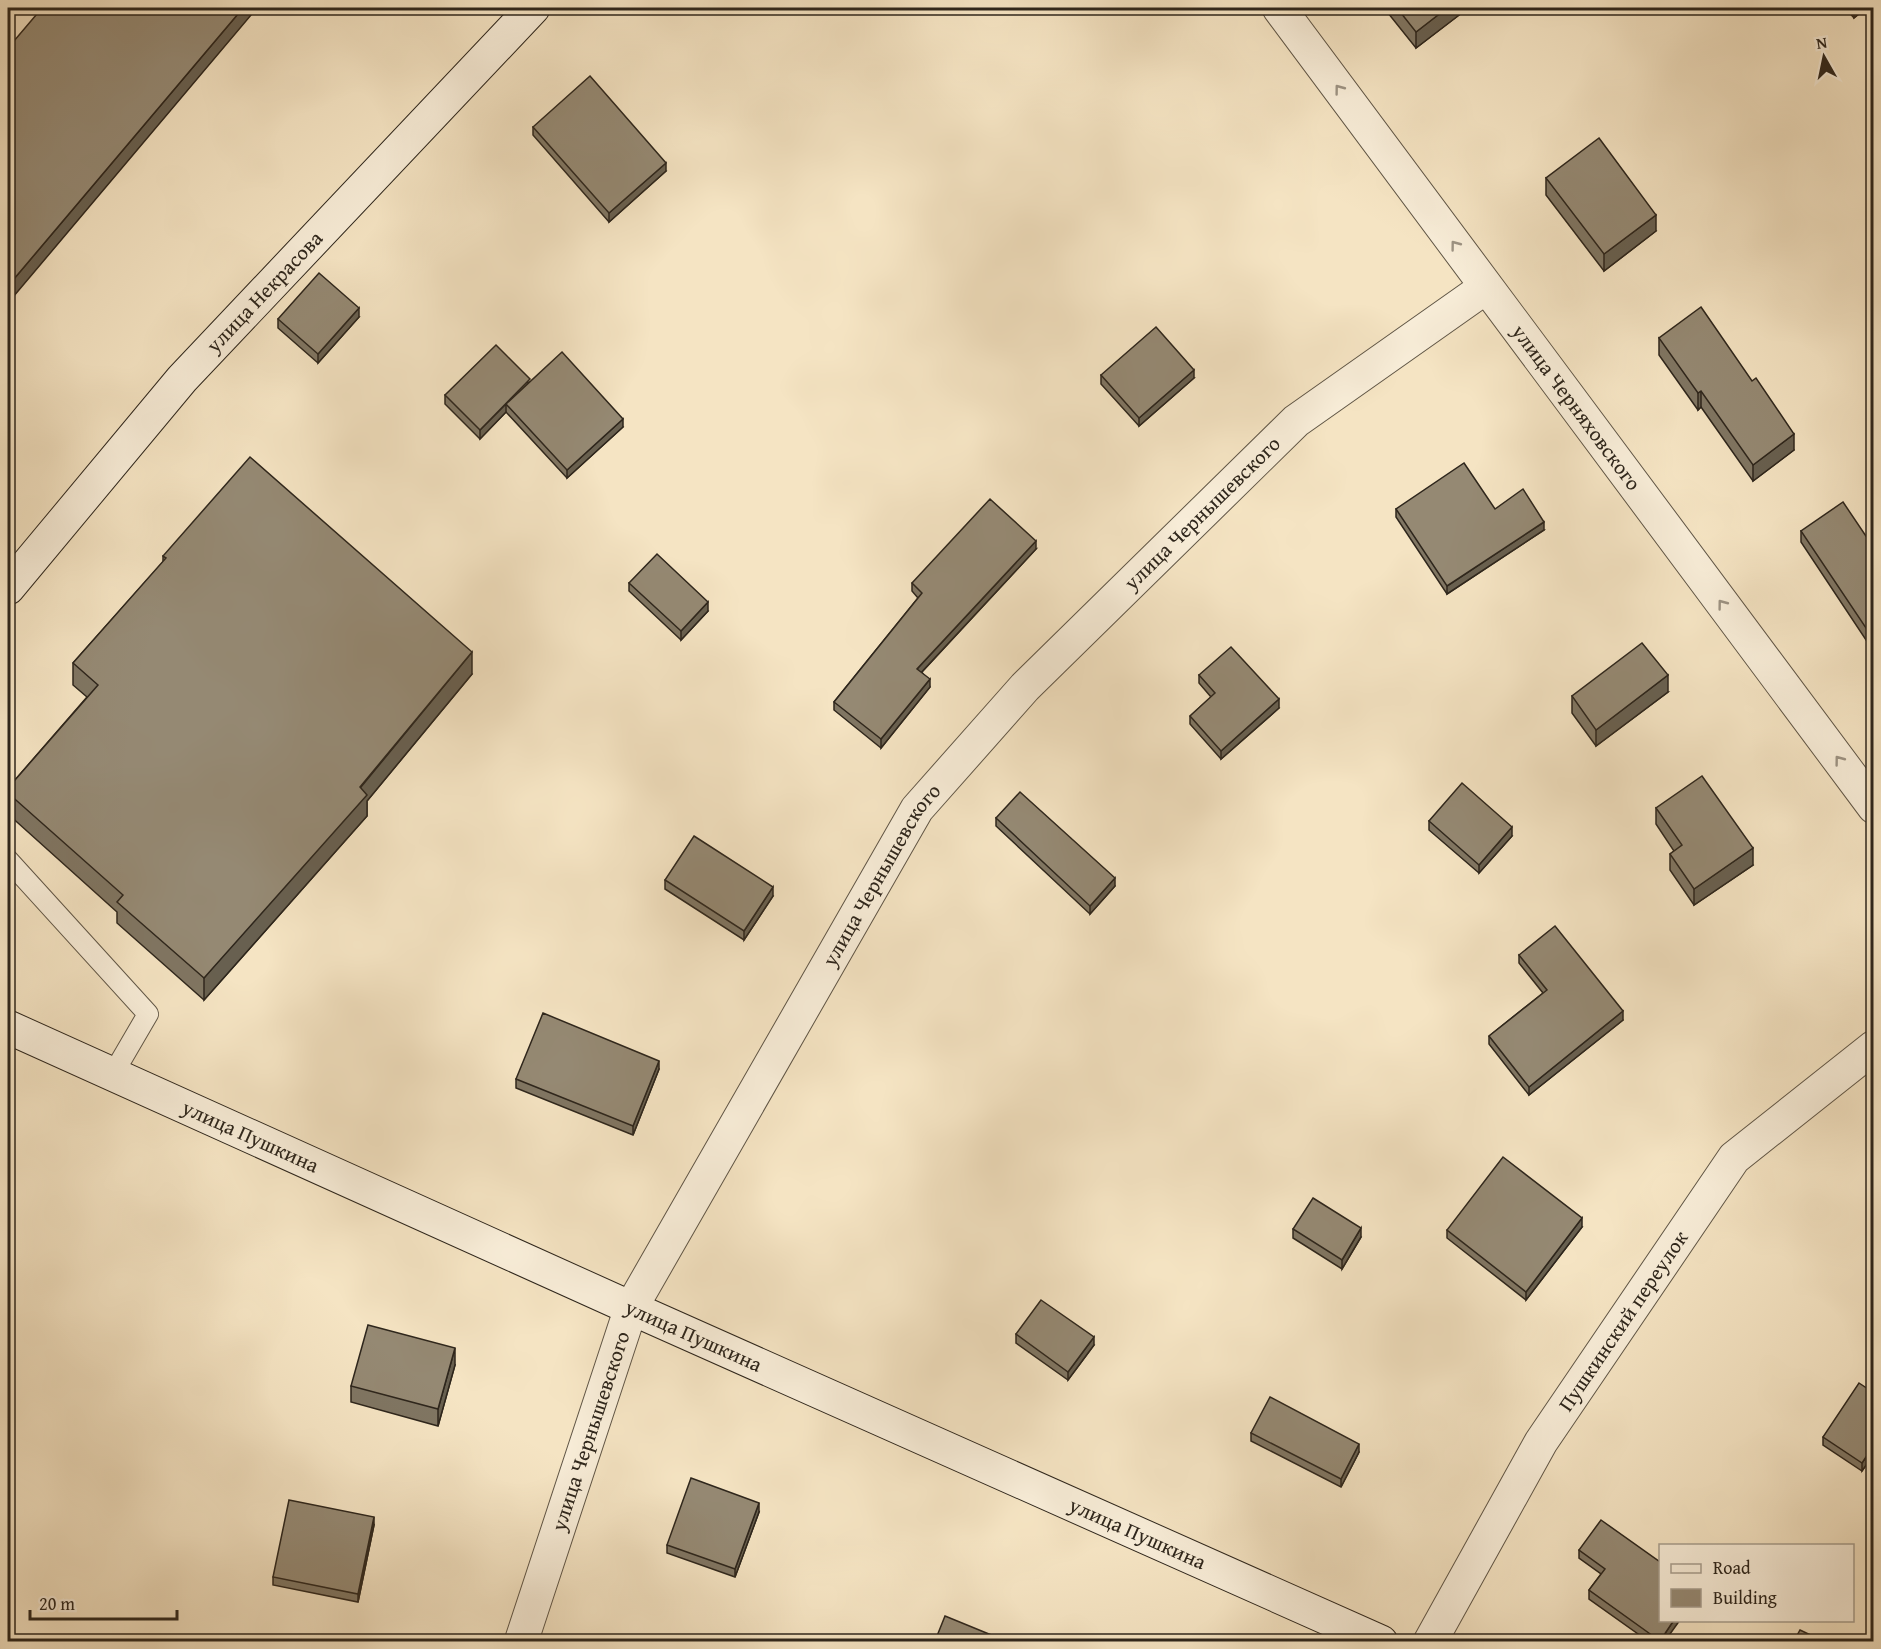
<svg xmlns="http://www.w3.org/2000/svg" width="1881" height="1649" font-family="'Gentium Book Plus',serif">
	<rect width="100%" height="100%" fill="#f5e4c3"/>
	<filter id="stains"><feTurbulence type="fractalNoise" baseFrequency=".00333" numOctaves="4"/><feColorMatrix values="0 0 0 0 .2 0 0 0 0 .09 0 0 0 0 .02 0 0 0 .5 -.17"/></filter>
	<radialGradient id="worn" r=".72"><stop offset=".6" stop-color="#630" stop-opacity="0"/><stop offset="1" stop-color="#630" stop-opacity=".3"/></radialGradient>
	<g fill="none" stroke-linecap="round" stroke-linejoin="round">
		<defs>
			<polyline id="lane" points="8,860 148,1014 113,1074"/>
			<g id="street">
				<path id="s1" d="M1279 8 1874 807"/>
				<path id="s2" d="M521 1642 631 1308 917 809 1025 687 1296 421 1486 287"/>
				<path id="s3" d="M1430 1642 1541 1442 1734 1158 1874 1047"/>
			</g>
			<g id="secondary">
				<path id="s4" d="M8 588 182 379 533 8"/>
				<path id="s5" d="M8 1027 631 1308 1381 1642"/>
			</g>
		</defs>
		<!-- lane casing -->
		<use href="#lane" stroke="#605646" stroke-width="22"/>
		<!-- street casing -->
		<use href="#street" stroke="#605646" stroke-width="35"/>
		<!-- secondary casing -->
		<use href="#secondary" stroke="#2e261c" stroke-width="35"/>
		<!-- lane -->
		<use href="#lane" stroke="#f8edd8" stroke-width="20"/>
		<!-- street -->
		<use href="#street" stroke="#f8edd8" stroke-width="33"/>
		<!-- secondary -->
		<use href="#secondary" stroke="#f8edd8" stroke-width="33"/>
	</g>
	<!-- wall -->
	<g fill="#807663" stroke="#2e261c" stroke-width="1.5">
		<polygon points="1049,8 1060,8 1053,13"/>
		<polygon points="1384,8 1467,8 1467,9 1416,48"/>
		<polygon points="1845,8 1866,8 1854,18"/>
		<polygon points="533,127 666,171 609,222 533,135"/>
		<polygon points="1546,178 1656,231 1604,271 1546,195"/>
		<polygon points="359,317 318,363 278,328 278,319"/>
		<polygon points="1659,338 1794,450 1753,481 1701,407 1698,410 1659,355"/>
		<polygon points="1101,375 1194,378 1139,426 1101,384"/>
		<polygon points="530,382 623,427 567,478 506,412 480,439 445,404 445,395"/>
		<polygon points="1396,509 1544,530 1447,594 1396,517"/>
		<polygon points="1801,531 1874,548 1874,643 1870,646 1801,542"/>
		<polygon points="1036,549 922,672 930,687 881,748 834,710 834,702 918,598 912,591 912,583"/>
		<polygon points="163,556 472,674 367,801 367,816 204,1000 117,923 117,912 8,814 8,788 87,697 73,685 73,663 163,562"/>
		<polygon points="629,583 708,611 681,640 629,591"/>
		<polygon points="1199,675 1279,708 1221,759 1190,724 1190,716 1211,697 1199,683"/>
		<polygon points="1668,692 1596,746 1572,713 1572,696"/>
		<polygon points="1656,808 1753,865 1694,905 1670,870 1670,854 1674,851 1656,824"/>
		<polygon points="996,818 1115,886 1090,914 996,826"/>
		<polygon points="1429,821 1512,836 1479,873 1429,830"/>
		<polygon points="665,880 773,896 744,940 665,889"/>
		<polygon points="1519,955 1623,1020 1529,1095 1489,1044 1489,1036 1543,993 1519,963"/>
		<polygon points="659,1069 633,1135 516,1088 516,1079"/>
		<polygon points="1582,1227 1526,1300 1447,1238 1447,1230"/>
		<polygon points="1293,1229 1361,1237 1342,1269 1293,1238"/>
		<polygon points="1016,1334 1094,1345 1068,1380 1016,1343"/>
		<polygon points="455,1365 438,1426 351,1402 351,1386"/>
		<polygon points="1874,1393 1874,1454 1862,1471 1823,1445 1823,1437"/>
		<polygon points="1251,1433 1359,1452 1341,1487 1251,1441"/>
		<polygon points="759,1512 735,1577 667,1553 667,1545"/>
		<polygon points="374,1525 358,1602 273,1585 273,1577"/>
		<polygon points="1579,1550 1660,1562 1665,1641 1648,1641 1589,1599 1589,1590 1601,1574 1579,1558"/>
	</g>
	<!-- shaded-wall -->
	<g fill="#686050" stroke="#2e261c" stroke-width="1.5">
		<polygon points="243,8 257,8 8,303 8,286"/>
		<polygon points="1053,8 1060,8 1053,13"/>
		<polygon points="1447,8 1467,8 1467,9 1416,48 1416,32"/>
		<polygon points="1854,8 1866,8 1854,18"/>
		<polygon points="666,163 666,171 609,222 609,213"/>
		<polygon points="1656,215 1656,231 1604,271 1604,254"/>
		<polygon points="359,308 359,317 318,363 318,354"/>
		<polygon points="1194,370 1194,378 1139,426 1139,418"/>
		<polygon points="1701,391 1701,407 1698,410 1698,393"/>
		<polygon points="506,404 506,412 480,439 480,430"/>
		<polygon points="623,419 623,427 567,478 567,470"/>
		<polygon points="1794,434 1794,450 1753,481 1753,465"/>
		<polygon points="1544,522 1544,530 1447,594 1447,586"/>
		<polygon points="1036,541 1036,549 917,677 917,669"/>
		<polygon points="708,602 708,611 681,640 681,631"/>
		<polygon points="1874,631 1874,643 1870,646 1870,634"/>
		<polygon points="472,652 472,674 367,801 367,816 204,1000 204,978"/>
		<polygon points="1668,675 1668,692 1596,746 1596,730"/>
		<polygon points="930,679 930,687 881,748 881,739"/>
		<polygon points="1279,699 1279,708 1221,759 1221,751"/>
		<polygon points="1512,827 1512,836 1479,873 1479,865"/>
		<polygon points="1753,848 1753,865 1694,905 1694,889"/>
		<polygon points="1115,878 1115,886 1090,914 1090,906"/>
		<polygon points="773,887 773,896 744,940 744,931"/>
		<polygon points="1623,1011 1623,1020 1529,1095 1529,1087"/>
		<polygon points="659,1061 659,1069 633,1135 633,1126"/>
		<polygon points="1582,1218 1582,1227 1526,1300 1526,1292"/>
		<polygon points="1361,1228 1361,1237 1342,1269 1342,1260"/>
		<polygon points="1094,1337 1094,1345 1068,1380 1068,1372"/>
		<polygon points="455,1348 455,1365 438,1426 438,1409"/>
		<polygon points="1359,1444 1359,1452 1341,1487 1341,1479"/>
		<polygon points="1874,1445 1874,1454 1862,1471 1862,1463"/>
		<polygon points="759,1503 759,1512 735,1577 735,1569"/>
		<polygon points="374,1517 374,1525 358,1602 358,1594"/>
		<polygon points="1674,1620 1680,1620 1665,1641 1660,1641"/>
	</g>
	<!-- building -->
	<g fill="#958973" stroke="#2e261c" stroke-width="1.5">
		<polygon points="42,8 243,8 8,286 8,48"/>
		<polygon points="1397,8 1447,8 1416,32"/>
		<polygon points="590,76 666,163 609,213 533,127"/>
		<polygon points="1599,138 1656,215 1604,254 1546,178"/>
		<polygon points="319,273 359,308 318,354 278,319"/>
		<polygon points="1701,307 1752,381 1756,378 1794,434 1753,465 1701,391 1698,393 1659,338"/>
		<polygon points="1156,327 1194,370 1139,418 1101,375"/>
		<polygon points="496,345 530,379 480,430 445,395"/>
		<polygon points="562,352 623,419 567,470 506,404"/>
		<polygon points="250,457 472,652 360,787 367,795 204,978 117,902 123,895 8,793 8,788 98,685 73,663 166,558 163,556"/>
		<polygon points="1464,463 1495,509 1523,489 1544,522 1447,586 1396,509"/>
		<polygon points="990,499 1036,541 917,669 930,679 881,739 834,702 922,593 912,583"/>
		<polygon points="1843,502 1874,548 1874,631 1870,634 1801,531"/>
		<polygon points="657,554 708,602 681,631 629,583"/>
		<polygon points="1642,643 1668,675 1596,730 1572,696"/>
		<polygon points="1231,647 1279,699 1221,751 1190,716 1215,693 1199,675"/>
		<polygon points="1702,776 1753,848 1694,889 1670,854 1682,845 1656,808"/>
		<polygon points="1462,783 1512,827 1479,865 1429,821"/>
		<polygon points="1020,792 1115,878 1090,906 996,818"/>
		<polygon points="694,836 773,887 744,931 665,880"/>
		<polygon points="1555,926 1623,1011 1529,1087 1489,1036 1547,990 1519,955"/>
		<polygon points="543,1013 659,1061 633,1126 516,1079"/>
		<polygon points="1503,1157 1582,1218 1526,1292 1447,1230"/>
		<polygon points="1313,1198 1361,1228 1342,1260 1293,1229"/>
		<polygon points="1041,1300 1094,1337 1068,1372 1016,1334"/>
		<polygon points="368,1325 455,1348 438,1409 351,1386"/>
		<polygon points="1859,1383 1874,1393 1874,1445 1862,1463 1823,1437"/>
		<polygon points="1270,1397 1359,1444 1341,1479 1251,1433"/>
		<polygon points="691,1478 759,1503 735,1569 667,1545"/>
		<polygon points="289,1500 374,1517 358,1594 273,1577"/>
		<polygon points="1601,1520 1660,1562 1660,1620 1674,1620 1660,1641 1589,1590 1605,1569 1579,1550"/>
		<polygon points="945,1616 1006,1641 935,1641"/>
		<polygon points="1800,1630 1823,1641 1794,1641"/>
	</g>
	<!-- one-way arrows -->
	<defs><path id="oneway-chevron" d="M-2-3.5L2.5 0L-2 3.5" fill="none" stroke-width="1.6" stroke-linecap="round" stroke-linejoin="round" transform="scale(1.5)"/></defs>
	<g stroke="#9d9383">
		<use href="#oneway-chevron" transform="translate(1339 89) rotate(-127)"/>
		<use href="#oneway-chevron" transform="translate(1455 245) rotate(-127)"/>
		<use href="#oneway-chevron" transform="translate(1722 604) rotate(-127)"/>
		<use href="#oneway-chevron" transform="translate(1839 760) rotate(-127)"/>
	</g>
	<g text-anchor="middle" stroke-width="5" stroke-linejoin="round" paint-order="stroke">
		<!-- street labels -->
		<g font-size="21" fill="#2e261c" stroke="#f8edd8">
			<text dy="7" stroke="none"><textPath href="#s4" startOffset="392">улица Некрасова</textPath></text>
			<text dy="7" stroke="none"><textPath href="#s1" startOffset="498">улица Черняховского</textPath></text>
			<text dy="7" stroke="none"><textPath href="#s2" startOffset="1338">улица Чернышевского</textPath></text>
			<text dy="7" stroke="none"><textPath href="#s2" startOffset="852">улица Чернышевского</textPath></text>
			<text dy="7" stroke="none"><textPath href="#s5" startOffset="266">улица Пушкина</textPath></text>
			<text dy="7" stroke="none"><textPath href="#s3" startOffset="375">Пушкинский переулок</textPath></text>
			<text dy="7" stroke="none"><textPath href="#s5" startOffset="752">улица Пушкина</textPath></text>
			<text dy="7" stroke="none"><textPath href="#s2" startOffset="222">улица Чернышевского</textPath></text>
			<text dy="7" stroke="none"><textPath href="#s5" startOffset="1238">улица Пушкина</textPath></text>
		</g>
	</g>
	<!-- margin -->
	<rect width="1881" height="1649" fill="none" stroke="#f5e4c3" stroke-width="30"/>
	<rect x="9" y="9" width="1863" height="1631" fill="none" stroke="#2e261c" stroke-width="3"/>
	<rect x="15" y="15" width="1851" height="1619" fill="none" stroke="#2e261c" stroke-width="1.5"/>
	<!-- legend -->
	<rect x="1659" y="1544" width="195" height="78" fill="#f8edd8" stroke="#a79d8d" stroke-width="1.5"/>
	<rect x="1671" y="1564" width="30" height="9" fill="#f8edd8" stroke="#a79d8d" stroke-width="1.5"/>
	<text x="1713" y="1574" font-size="18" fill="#2e261c">Road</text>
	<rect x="1671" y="1589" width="30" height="18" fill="#958973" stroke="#a79d8d" stroke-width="1.5"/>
	<text x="1713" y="1604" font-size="18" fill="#2e261c">Building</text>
	<!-- north arrow -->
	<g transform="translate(1824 57) rotate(351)" stroke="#f8edd8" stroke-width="4.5" paint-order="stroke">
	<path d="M0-4.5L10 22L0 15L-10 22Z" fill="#2e261c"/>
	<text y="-9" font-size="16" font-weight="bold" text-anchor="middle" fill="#2e261c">N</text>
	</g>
	<!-- scale -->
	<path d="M30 1610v9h147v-9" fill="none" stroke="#2e261c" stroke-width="3"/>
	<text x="39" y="1610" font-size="18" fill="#2e261c" stroke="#f8edd8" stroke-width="4.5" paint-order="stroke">20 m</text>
	<rect width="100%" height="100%" filter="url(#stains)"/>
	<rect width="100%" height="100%" fill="url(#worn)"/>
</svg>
